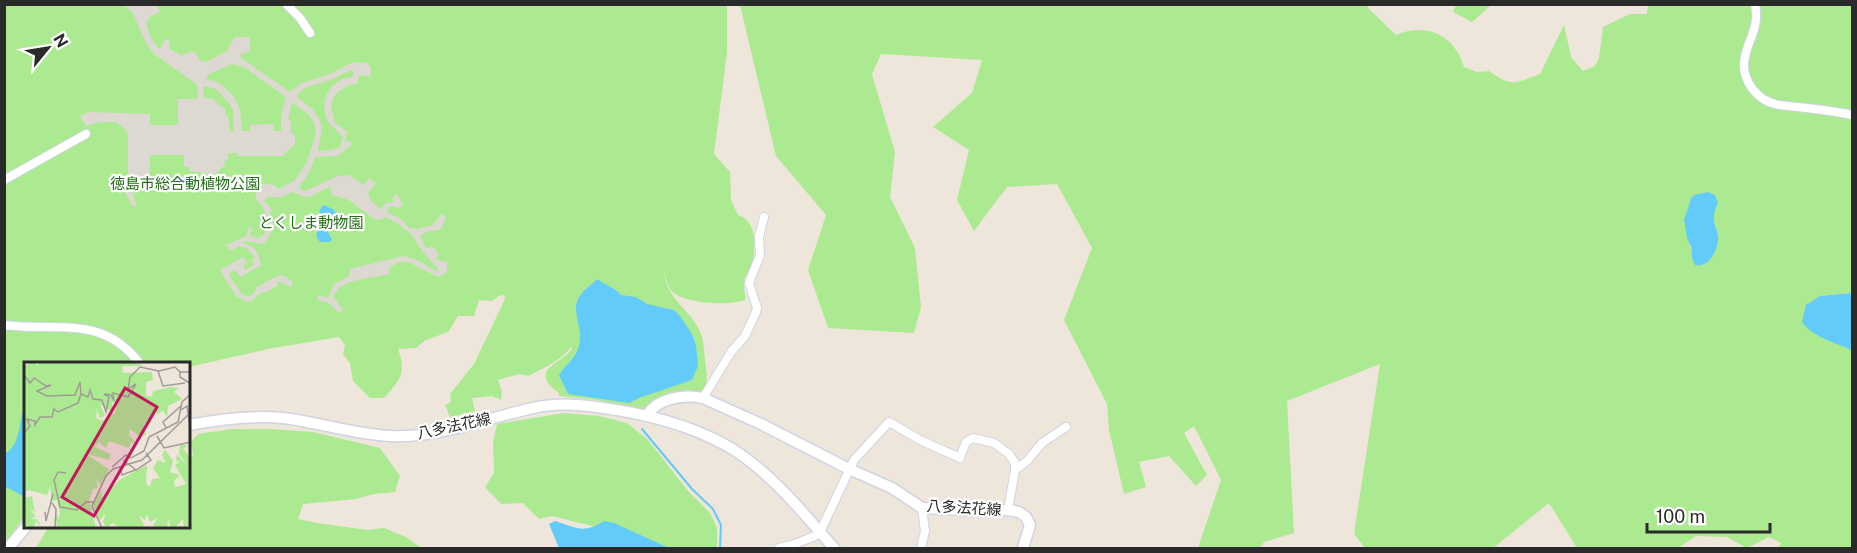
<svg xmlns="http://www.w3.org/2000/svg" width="1857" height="553" font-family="'Public Sans','Noto Sans JP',sans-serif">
	<rect width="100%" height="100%" fill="#eee6da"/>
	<!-- green -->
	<g fill="#acea91" fill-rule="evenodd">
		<path d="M5 5H727V53L714 154 730 172 731 200 738 215C756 221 756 243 753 260 752 267 746 273 744 281 743 288 746 293 745 300 730 306 681 304 671 290 666 284 665 273 664 269 665 301 694 310 702 337 704 344 704 353 705 361 707 373 708 382 703 393 683 396 659 395 644 410L591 399 559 396V393C527 370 560 365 572 349L571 347C562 360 542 369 528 376L519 374 498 380 502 391 501 400 492 396 472 398 475 411 450 417 445 405 451 402 450 394 474 364 505 299 504 295 499 296 492 301 479 300 474 316H458L448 332 426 340 416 348 398 349C407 372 400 381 384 398H370L353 381 350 363 343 354 345 345 339 337 268 349 189 367V364H26L25 516 5 543Z"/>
		<path d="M740 5H1367L1370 10 1396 35C1426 22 1455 35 1464 67L1477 72 1489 71C1513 88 1514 83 1540 74L1564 25 1571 57 1583 71 1595 66 1599 58 1603 27 1630 14H1647L1648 5H1852V293L1820 296 1823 337 1852 350V548H1778L1781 543 1769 537 1747 548 1727 537 1696 536 1678 548H1577L1549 503 1493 548H1365L1354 534 1380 364 1287 401 1294 533 1264 542 1260 548H1198L1221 480 1194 426 1184 433 1207 475 1196 486 1169 456 1139 462 1146 487 1124 494 1109 430 1107 404 1064 320 1092 248 1057 184 1007 187 974 231 957 200 969 150 933 127 972 93 982 60 881 54 872 74 895 152 890 197 915 248 921 307 914 333 828 328 808 270 826 215 776 156ZM1690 205 1714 213V222L1718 233 1692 258C1691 240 1679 222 1690 205Z"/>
		<polygon points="1456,5 1456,4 1491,5 1472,22 1453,12"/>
		<polygon points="563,413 599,416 627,423 648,440 688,491 710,513 717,528 717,548 659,548 614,527 592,526 552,516 539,519 523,503 501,504 485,487 494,473 493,442 497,424"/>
		<polygon points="233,429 271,429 313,432 380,448 400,476 395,492 374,494 356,499 303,504 298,519 317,523 367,530 384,528 406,537 421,548 36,548 48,528 189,528 189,459 193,455 191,442 198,434"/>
	</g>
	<!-- plaza -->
	<path fill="#ddd9d2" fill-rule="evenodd" d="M124 5H157L160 12 151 16 146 23 150 36 158 48H161L163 42 169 38 170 49 181 55 194 51 199 60 206 62 227 51 234 37H250V52L240 54 241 58 290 92 302 83 330 74 353 62 367 63 371 68 370 77 364 75 359 76 357 84H351L338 92 333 98 331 107 335 123 347 132 345 140 348 142H353L352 144 338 156 315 157 310 171 299 187 303 191 308 190 338 176 348 175 364 185 369 178 376 183 368 193 371 201 381 209 386 203 394 202 392 197 397 194 403 206 399 208 392 206 389 207 387 212 401 219 409 228 418 229 433 225 441 214 446 217 442 227 439 230 425 232 420 237 426 248 434 247 439 255 436 259 443 262 447 261V271L441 276H436L408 262H399L390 267 389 274 353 281 341 286 334 294V298L343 310 339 313 329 303 317 300 319 295 328 298 334 284 350 276 349 269 404 256 419 261 436 271 439 270 423 252 412 235 397 223 386 217 379 220 374 219 349 200 332 195 331 186 311 196 305 197 292 192 281 197H267L264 200 272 210 269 214 274 226 268 238 263 244 244 241 242 242 254 248 258 254 261 265 241 277 235 270 228 274 241 293 247 297 252 295 257 287 277 276H285L293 282 291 287 278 281 277 286 267 292H261L252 301 247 302 236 296 220 270 243 257 247 263 243 266 245 270 254 265 252 260 255 257 246 248 239 246 230 251 226 245 246 236 249 227 252 229 250 235 259 239 261 235 263 236 269 224 262 205 256 199V183L274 185 279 189 295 180 307 162 316 134 314 122 308 114 292 102 288 120 291 121V134L295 135V144L283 156H238V153H228V160H225L224 166 214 175 190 171 189 167H184V155H150V168L148 177H144L139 182 133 183 134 199 137 205 133 207 120 182 128 173V136L126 130 116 122H101L86 126 80 116 88 112 150 114V125H178V99H197L198 88 195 83 154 54 146 43 133 13ZM231 64 244 67 286 97 281 115V131H274V124L250 125 251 131H242L240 109 232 94 219 83 206 79 208 75ZM350 70 354 73 352 77 342 79 331 87 327 94 324 104 325 113 328 122 343 137 340 147 332 150 318 151 322 126 319 119 312 109 296 96 305 88 333 79ZM203 86 216 89 229 103 233 110 234 132H230L228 115H226L225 109 215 102 214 99 204 98Z"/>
	<!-- water -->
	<g fill="#63cbfa">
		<path d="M1708 192 1715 195 1718 203C1716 207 1714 211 1714 216 1713 223 1717 229 1718 235 1720 247 1709 269 1695 265L1692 258 1691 247 1687 238 1684 220 1691 199 1694 195Z"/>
		<path d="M323 205 333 209 339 217 337 222 329 224 330 228 328 232 332 240 330 242H320C312 233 320 229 325 222L319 211Z"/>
		<path d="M597 279C605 285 614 287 621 295L636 297 647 304 674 310 680 316 692 334 696 345 698 366 692 380 639 398 629 403 568 394 559 375C565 365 574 360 578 349 585 329 571 313 578 299 582 290 591 286 597 279Z"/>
		<path d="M1852 293V350C1836 343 1812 337 1802 322L1806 305 1820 296Z"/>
		<path d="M25 411V497L4 486 5 453C19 447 19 427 22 414Z"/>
		<path d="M555 521C578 528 582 534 604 521L614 523 669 548H559L549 524Z"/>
	</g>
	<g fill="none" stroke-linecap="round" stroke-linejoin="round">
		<!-- stream -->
		<polyline stroke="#63cbfa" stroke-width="2" points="642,429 692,489 713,509 721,525 720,548"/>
		<defs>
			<g id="street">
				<path d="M1755 4C1760 32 1746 40 1744 63 1743 81 1757 100 1775 104 1782 106 1790 106 1798 107 1816 109 1834 111 1852 115"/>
				<polyline points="287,5 300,18 310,33"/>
				<polyline points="4,180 86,134"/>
				<path d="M4 325C57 332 103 314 140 364"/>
				<polyline points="703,398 731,352 745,336 756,312 757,308 749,283 760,255 759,237 764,217"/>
				<polyline points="1015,470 1027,461 1042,443 1066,427"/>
				<polyline points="779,548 792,545"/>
				<polyline points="791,548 792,545 815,536 820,532 854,460 889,422 920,440 960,458 966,442 973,438 994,443 1009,454 1015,463 1015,470 1008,510"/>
				<polyline points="921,548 925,531 922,508"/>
			</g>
			<g id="secondary">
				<path d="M647 415C658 398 684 394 703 398L761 424 849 469 892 488 922 508 985 511 1008 510 1019 512 1026 517 1030 525 1023 548"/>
				<path d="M189 425C225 418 265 413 302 421 331 426 361 435 391 436 440 438 486 418 533 408 564 401 593 406 623 411 662 418 700 429 734 450 773 475 804 514 834 548"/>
				<polyline points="8,548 26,527"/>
			</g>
		</defs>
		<!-- street casing -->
		<use href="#street" stroke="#d0d3e4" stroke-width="10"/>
		<!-- secondary casing -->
		<use href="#secondary" stroke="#d0d3e4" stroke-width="13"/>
		<!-- street -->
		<use href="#street" stroke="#fff" stroke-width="8"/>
		<!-- secondary -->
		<use href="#secondary" stroke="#fff" stroke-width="10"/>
	</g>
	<g text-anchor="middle" stroke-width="4.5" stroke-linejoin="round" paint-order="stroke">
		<!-- park labels -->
		<g font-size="15" fill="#226e13" stroke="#fff">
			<text x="185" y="189">徳島市総合動植物公園</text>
			<text x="311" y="228">とくしま動物園</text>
		</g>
		<!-- street labels -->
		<g font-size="15" fill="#2a2a2a" stroke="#fff">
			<text transform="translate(454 426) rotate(-12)" y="5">八多法花線</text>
			<text transform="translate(964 508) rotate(3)" y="5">八多法花線</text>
		</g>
	</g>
	<!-- overview -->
	<g transform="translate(24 362)">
		<rect width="166" height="166" fill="#eee6da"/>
		<path d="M5 0H10L13 4 16 0H109L120 4H98L99 11 128 10 129 18 122 20V34H128L129 29 147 25 155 26 150 30 158 37 144 44 143 55 139 48 134 52 129 50 127 61 120 62 122 73 115 74 106 67 105 73 114 83 107 80 105 86 85 79 82 86 75 80 71 85 87 92 85 98 62 92 85 107 77 123 72 117 74 126 69 127 65 138 72 166H33L31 150 35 157 36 150 33 138 28 139 26 124 23 133 4 128 0 131V1L3 4ZM94 39 91 51 77 59 72 56 73 48 76 56 81 54 76 42 88 50V41ZM156 83H164L159 87 166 95V166L164 163 160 166 159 157 151 166H147L144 157 143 166H134L129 163 134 156 126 160 123 152 121 158 114 153 120 162 118 166H96L89 161 82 166 79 160 82 151 75 159 69 141 77 128 78 135 97 117 123 103 122 121 126 125 128 117 136 116 129 106 134 98 142 101 138 93 141 88 149 99 146 110 156 113 150 119 151 125 162 122 151 103 155 100 152 98 153 92 163 104 155 91ZM8 134 11 150 6 147 12 155 6 157H13L18 166 12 159 10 166 0 163V136Z" fill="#acea91" fill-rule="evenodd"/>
		<path fill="none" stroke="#a09b94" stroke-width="1.5" d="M134 9 139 24 161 21M156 9V15L167 22M0 13 6 21 10 16 22 24 27 23 13 29 23 34 51 33 56 20 57 32 64 35 66 28 69 37 78 38 82 50 85 35 80 32 87 33 90 39 89 31 104 35 112 22 104 27 106 15 116 5 135 9 151 5 156 10H167M157 48 163 44 166 65M142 66 139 60 157 44M0 71 6 64 3 57 11 59V63L16 55H28L30 47 34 50 54 41 57 32M133 74 140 86 167 80M99 98 112 108 127 98 122 91M96 104 98 113 111 108M88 105 102 93 107 96 120 89 125 75 154 60 158 40 167 32M42 111 34 110 30 118 36 145 53 148 62 140H69M28 141 32 147 31 166M21 150 22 159 29 132M78 166 68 144 82 114 89 107 118 98 167 50"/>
		<path fill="#c2185b" fill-opacity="0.15" stroke="#c2185b" stroke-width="3" d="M101 26 133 45 70 154 38 135Z"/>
		<rect width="166" height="166" fill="none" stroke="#2a2a2a" stroke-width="3"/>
	</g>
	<!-- border -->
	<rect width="1857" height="553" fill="none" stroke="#2a2a2a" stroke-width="12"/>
	<!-- north arrow -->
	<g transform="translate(48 48) rotate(60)" stroke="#ffffff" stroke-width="4.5" paint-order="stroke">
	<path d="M0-4.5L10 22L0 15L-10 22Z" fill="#2a2a2a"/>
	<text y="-9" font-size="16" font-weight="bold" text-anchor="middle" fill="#2a2a2a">N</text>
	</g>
	<!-- scale -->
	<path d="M1647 523v9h123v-9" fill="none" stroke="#2a2a2a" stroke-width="3"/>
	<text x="1656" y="523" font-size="18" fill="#2a2a2a" stroke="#ffffff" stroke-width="4.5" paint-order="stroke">100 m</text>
</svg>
